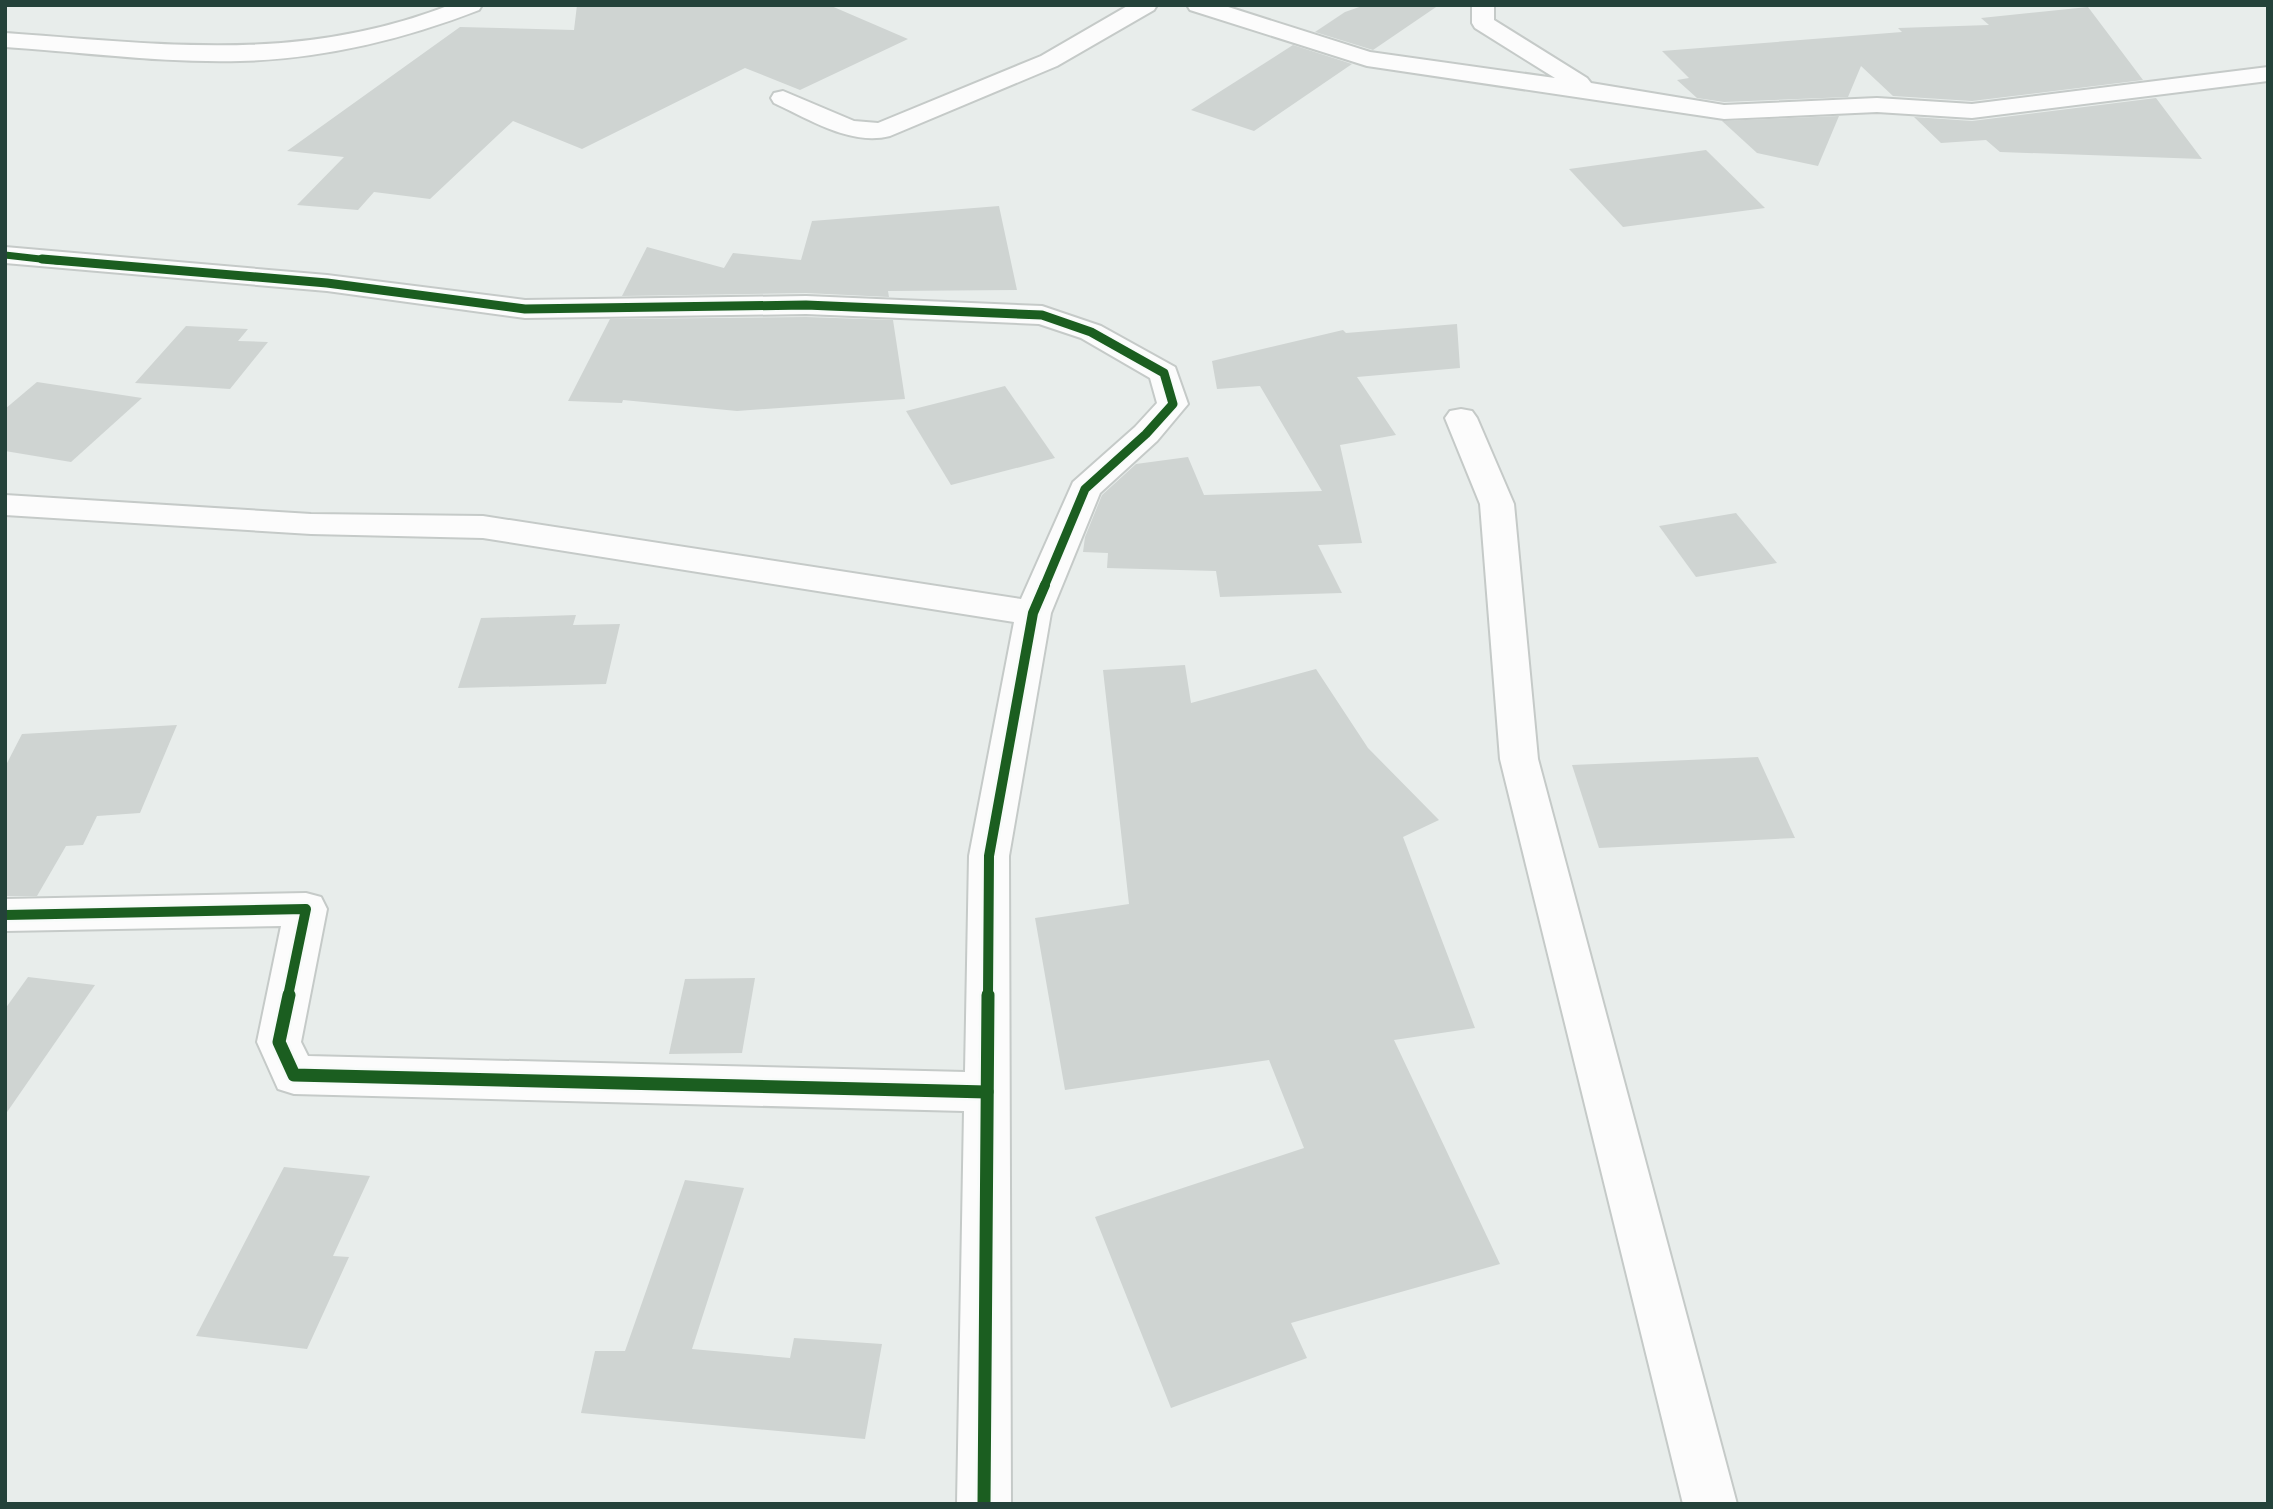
<svg xmlns="http://www.w3.org/2000/svg" width="2273" height="1509" font-family="'Varela Round',sans-serif">
	<rect width="100%" height="100%" fill="#e8edeb"/>
	<!-- building -->
	<g fill="#cfd4d2">
		<polygon points="577,5 829,5 908,39 800,90 745,68 582,149 513,121 430,199 374,192 358,210 297,205 344,157 287,151 460,27 574,30"/>
		<polygon points="1365,5 1439,5 1373,50 1315,32 1345,12"/>
		<polygon points="2088,7 2143,80 1972,101 1893,96 1861,66 1848,97 1724,102 1697,98 1677,80 1689,78 1662,51 1902,32 1898,28 1989,25 1981,18"/>
		<polygon points="1293,45 1352,64 1254,131 1191,110"/>
		<polygon points="2156,98 2202,159 2000,152 1986,140 1941,143 1914,117 1972,121"/>
		<polygon points="1839,116 1818,166 1757,153 1722,121"/>
		<polygon points="1706,150 1765,208 1623,227 1569,169"/>
		<polygon points="999,206 1017,290 888,291 889,297 806,293 622,296 647,247 724,268 733,253 801,260 812,221"/>
		<polygon points="806,317 893,320 905,399 737,411 623,400 622,403 568,401 610,319"/>
		<polygon points="1457,324 1460,368 1357,377 1396,435 1340,445 1362,543 1318,545 1342,593 1220,597 1216,571 1107,568 1108,553 1083,552 1085,537 1102,495 1136,464 1188,457 1204,495 1322,491 1260,386 1217,389 1212,361 1343,330 1346,333"/>
		<polygon points="186,326 248,329 238,341 268,342 230,389 135,383"/>
		<polygon points="37,382 142,398 71,462 5,451 5,409"/>
		<polygon points="1005,386 1055,458 951,485 906,411"/>
		<polygon points="1736,513 1777,563 1696,577 1659,526"/>
		<polygon points="576,615 573,625 620,624 606,684 458,688 481,618"/>
		<polygon points="1185,665 1191,703 1316,669 1368,748 1439,820 1403,837 1475,1028 1394,1040 1500,1264 1291,1323 1307,1358 1171,1408 1095,1217 1304,1148 1269,1060 1065,1090 1035,918 1129,904 1103,670"/>
		<polygon points="177,725 140,813 97,816 83,845 66,846 37,896 5,896 5,767 22,734"/>
		<polygon points="1758,757 1795,838 1599,848 1572,765"/>
		<polygon points="28,977 95,985 5,1115 5,1009"/>
		<polygon points="755,978 742,1053 669,1054 685,979"/>
		<polygon points="284,1167 370,1176 333,1256 349,1257 307,1349 196,1336"/>
		<polygon points="685,1180 744,1188 692,1349 790,1358 794,1338 882,1344 865,1439 581,1413 595,1351 625,1351"/>
	</g>
	<g fill="none" stroke-linecap="round" stroke-linejoin="round">
		<defs>
			<g id="minor">
				<path d="M450 5H482L479 10C402 40 322 59 240 61 161 63 83 52 5 47V33C163 44 298 64 450 5Z"/>
				<path d="M1129 5H1157L1154 10 1057 66 890 136C850 146 809 119 774 103L771 98 774 93 783 91 854 121 878 123 1041 56Z"/>
				<polygon points="1187,5 1222,5 1370,52 1555,78 1475,28 1472,23 1472,5 1494,5 1494,20 1587,78 1591,83 1724,105 1877,98 1972,104 2268,67 2268,81 1972,118 1877,112 1724,119 1367,66 1190,10"/>
				<polygon points="5,247 327,275 525,300 806,296 1042,306 1101,326 1175,367 1188,404 1157,441 1100,493 1051,613 1009,856 1011,1504 957,1504 964,1111 294,1094 278,1089 257,1042 281,926 5,931 5,899 306,893 321,897 327,909 301,1042 308,1056 965,1072 969,856 1014,622 483,538 311,534 5,515 5,495 311,514 483,516 1021,599 1073,482 1135,427 1157,403 1150,378 1081,338 1039,324 806,314 525,318 327,291 5,263"/>
				<polygon points="1461,409 1472,411 1477,418 1514,504 1538,759 1737,1504 1683,1504 1500,759 1480,504 1445,418 1450,411"/>
			</g>
		</defs>
		<!-- minor casing -->
		<use href="#minor" stroke="#c5cac8" stroke-width="4"/>
		<!-- minor -->
		<use href="#minor" fill="#fcfcfc" fill-rule="evenodd"/>
		<defs>
			<polyline id="cycleway-far3" points="5,255 58,261"/>
			<polyline id="cycleway-far2" points="42,259 327,283 525,309 806,305 1042,315 1091,332 1164,373 1173,404 1146,434 1085,489 1044,587"/>
			<g id="cycleway-far1">
				<polyline points="5,915 306,909 288,996"/>
				<polyline points="988,996 989,856 1033,613 1045,585"/>
			</g>
			<g id="cycleway">
				<polyline points="289,995 279,1042 294,1075 987,1092"/>
				<polyline points="984,1504 988,995"/>
			</g>
		</defs>
		<!-- cycleway-far3 casing -->
		<use href="#cycleway-far3" stroke="#f7fbf9" stroke-width="10"/>
		<!-- cycleway-far2 casing -->
		<use href="#cycleway-far2" stroke="#f7fbf9" stroke-width="12"/>
		<!-- cycleway-far1 casing -->
		<use href="#cycleway-far1" stroke="#f7fbf9" stroke-width="15"/>
		<!-- cycleway casing -->
		<use href="#cycleway" stroke="#f7fbf9" stroke-width="18"/>
		<!-- cycleway-far3 -->
		<use href="#cycleway-far3" stroke="#1b5e20" stroke-width="7"/>
		<!-- cycleway-far2 -->
		<use href="#cycleway-far2" stroke="#1b5e20" stroke-width="9"/>
		<!-- cycleway-far1 -->
		<use href="#cycleway-far1" stroke="#1b5e20" stroke-width="10"/>
		<!-- cycleway -->
		<use href="#cycleway" stroke="#1b5e20" stroke-width="13"/>
	</g>
	<!-- border -->
	<rect width="2273" height="1509" fill="none" stroke="#24423a" stroke-width="14"/>
</svg>
